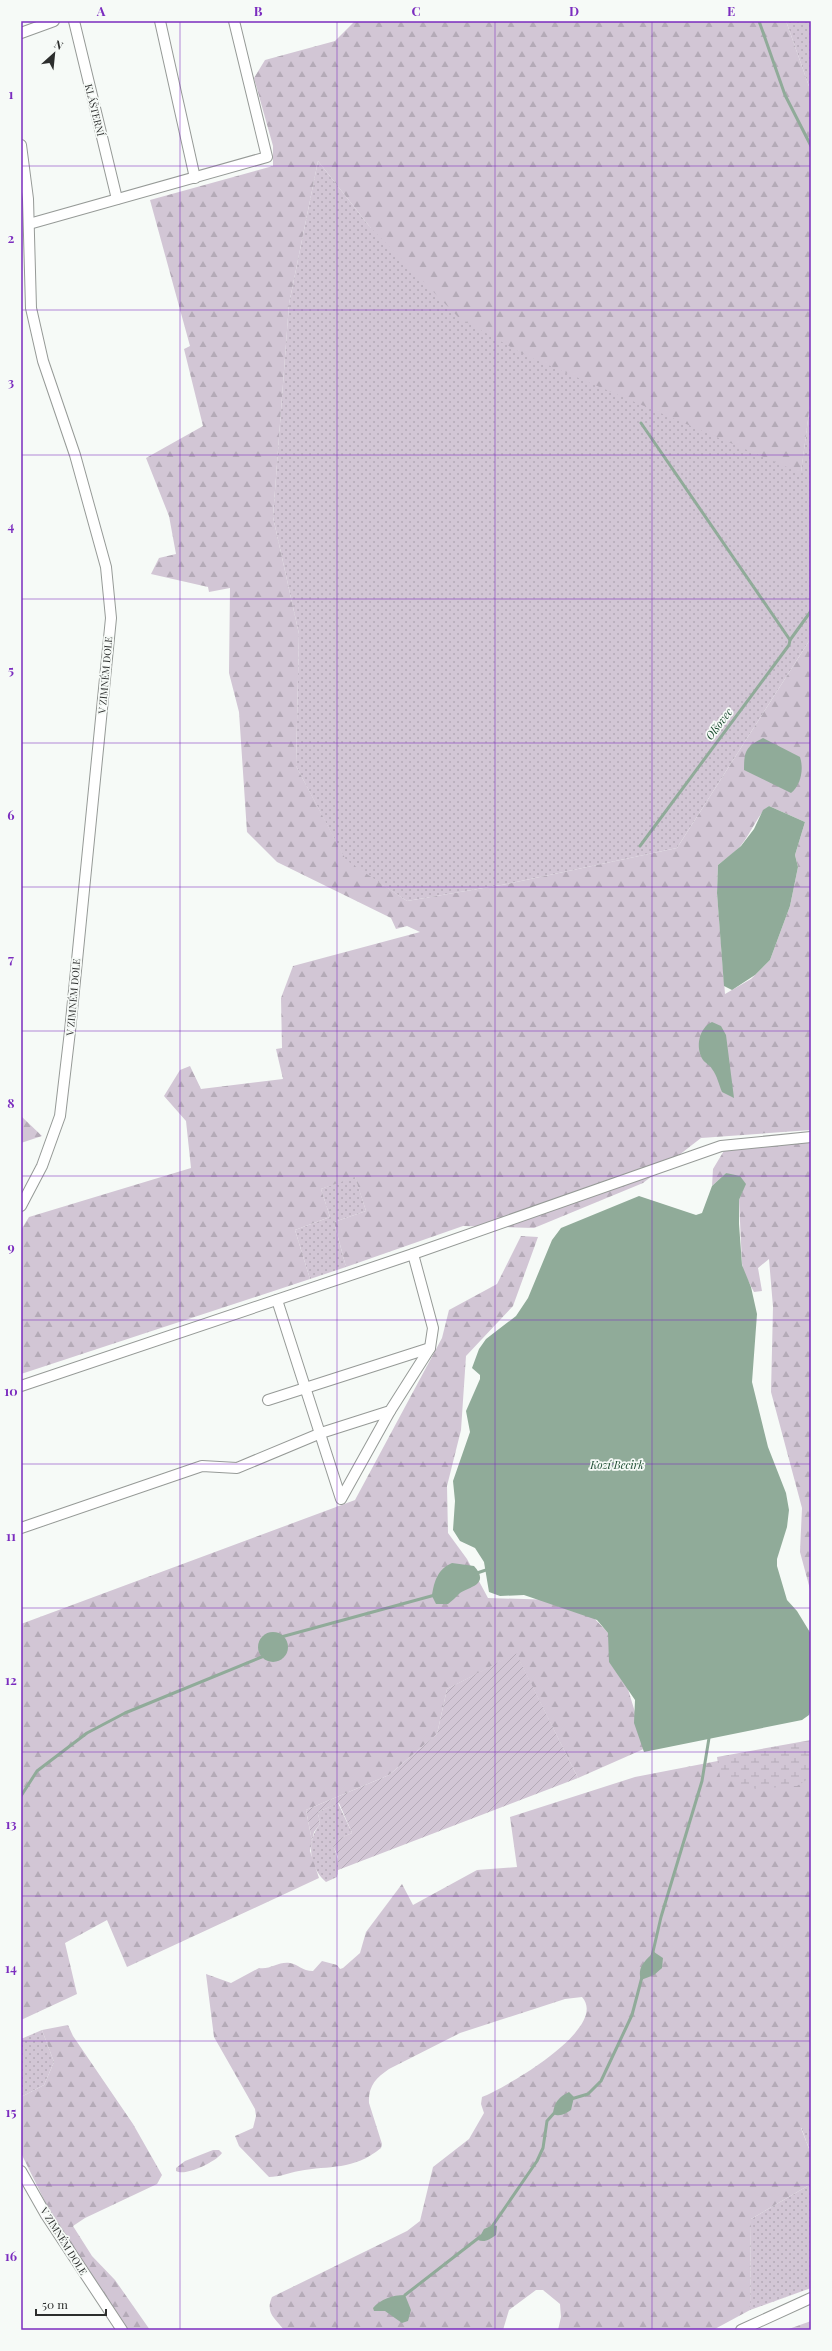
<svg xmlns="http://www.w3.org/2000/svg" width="832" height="2351" font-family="'Playfair Display',serif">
	<defs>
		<pattern id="grass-dots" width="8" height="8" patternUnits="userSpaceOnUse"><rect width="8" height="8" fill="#d2c6d5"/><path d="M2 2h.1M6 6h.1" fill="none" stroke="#b4aab7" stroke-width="1.8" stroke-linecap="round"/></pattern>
		<pattern id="forest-firs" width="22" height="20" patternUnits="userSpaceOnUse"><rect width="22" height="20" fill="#d2c6d5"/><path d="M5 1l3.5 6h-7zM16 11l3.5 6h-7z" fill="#b4aab7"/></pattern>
		<pattern id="wetland-marsh" width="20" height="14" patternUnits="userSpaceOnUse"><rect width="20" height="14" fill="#d2c6d5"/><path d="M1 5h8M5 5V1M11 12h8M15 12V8" fill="none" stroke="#b4aab7"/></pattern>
		<pattern id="garden-furrows" width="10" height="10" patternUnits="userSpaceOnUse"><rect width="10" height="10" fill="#d2c6d5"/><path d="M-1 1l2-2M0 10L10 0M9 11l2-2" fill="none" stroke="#b4aab7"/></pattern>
	</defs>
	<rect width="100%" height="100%" fill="#f6faf7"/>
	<!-- grass -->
	<g fill="url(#grass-dots)">
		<polygon points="786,21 811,21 811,92"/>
		<polygon points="318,161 370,227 801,472 811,397 811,638 677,848 507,884 407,901 346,861 296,766 299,634 273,517 289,304"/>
		<polygon points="355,1176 366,1211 334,1222 346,1267 310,1279 295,1230 330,1217 321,1189"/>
		<path d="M338 1803 352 1833 332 1842C337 1855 340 1863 337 1877L326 1882C309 1867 306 1841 320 1824L318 1812Z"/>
		<polygon points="42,2030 54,2062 44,2085 21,2097 21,2039"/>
		<polygon points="801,2127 811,2128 811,2154"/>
		<polygon points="811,2184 811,2288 750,2310 751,2219"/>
	</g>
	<!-- forest -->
	<g fill="url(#forest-firs)" fill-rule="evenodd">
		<path d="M355 21H786L811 92V397L801 473 527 356 459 318 370 227 318 161 289 304 273 517 299 634 296 766 346 860 407 901 507 884 677 848 811 638V1130L701 1138 643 1183 534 1228 463 1226 346 1267 334 1222 366 1211 355 1177 321 1189 330 1217 295 1230 310 1279 21 1374V1230L29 1217 191 1168 186 1121 164 1096 180 1070 190 1066 201 1089 283 1079 276 1049 282 1048 281 998 293 966 420 932 407 926 396 929 391 918 277 862 247 832 239 712 229 673 230 588 209 592 208 587 151 574 159 558 176 554 169 516 146 458 203 426 184 349 190 346 150 200 273 166V146L254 78 265 60 335 41ZM769 806 805 822 795 855 798 867 790 906 770 960 751 979 725 994 717 893 718 865C726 858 736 852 742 844 751 833 760 811 769 806Z"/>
		<polygon points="21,1116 42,1136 21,1143"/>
		<polygon points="786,1143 811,1143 811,1593 800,1552 802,1508 771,1392 773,1307 769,1259 758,1268 762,1291 754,1292 744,1273 742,1264 739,1200 745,1184 726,1173 712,1186 713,1169 725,1149"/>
		<polygon points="521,1236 538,1237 513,1306 466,1356 461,1430 447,1486 448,1533 467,1559 488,1598 555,1600 592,1616 612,1637 646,1748 578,1778 516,1654 447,1689 437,1734 389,1775 306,1810 312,1841 310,1851 319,1878 127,1967 107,1920 65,1943 77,1994 21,2020 21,1624 355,1500 442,1338 449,1310 497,1284"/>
		<path d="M811 1743V2128H801L811 2154V2184L751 2219 750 2310 713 2330H558L561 2317 560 2304 543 2290H536L509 2310 503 2330H284C275 2318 265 2313 272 2297L407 2231 420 2221 433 2167 469 2139 484 2113 481 2104 482 2097C505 2088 610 2028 582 1997L565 1999 460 2033 389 2069C376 2078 368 2086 369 2103L382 2144 381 2148C353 2171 330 2165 299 2171 288 2173 280 2177 269 2177L239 2146 235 2136 253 2128 256 2116 255 2109 214 2037 206 1974 231 1983 259 1968C270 1970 279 1961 290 1963 298 1964 302 1971 313 1971L322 1961 337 1965 340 1969 343 1968 360 1953 366 1932 402 1884 413 1905 477 1870 517 1867 510 1817 635 1777Z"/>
		<polygon points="68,2025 73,2036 133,2124 162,2175 157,2184 85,2218 73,2226 92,2256 115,2280 150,2330 128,2330 51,2214 21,2153 21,2097 44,2085 54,2062 42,2030"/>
		<path d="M213 2150H219L222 2153C217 2161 185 2177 176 2171V2168L185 2161Z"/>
		<polygon points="811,2321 811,2330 786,2330"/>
	</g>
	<!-- wetland -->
	<polygon fill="url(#wetland-marsh)" points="811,1740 811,1777 797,1786 756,1789 720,1777 717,1757"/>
	<!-- garden -->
	<polygon fill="url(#garden-furrows)" points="516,1653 578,1778 338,1870 338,1856 331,1842 352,1833 339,1803 318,1812 320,1824 314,1832 312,1841 306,1810 389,1775 437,1734 447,1689"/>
	<!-- water -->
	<g fill="#90ab99">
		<path d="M763 738 800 757C804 769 801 785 791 793L744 770C744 750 746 747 763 738Z"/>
		<polygon points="769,806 805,822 795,855 798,867 790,906 770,960 755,975 732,990 724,986 717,893 718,865 741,846 754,829 763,810"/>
		<path d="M712 1022 721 1026 726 1035 734 1098 722 1092C719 1085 717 1075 712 1069 710 1065 705 1063 703 1060 695 1047 699 1028 712 1022Z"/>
		<polygon points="726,1173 740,1176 746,1184 739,1200 739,1224 742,1265 751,1287 757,1314 752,1382 768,1447 786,1493 789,1510 787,1527 777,1559 777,1566 787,1600 797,1611 811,1634 811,1710 809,1715 802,1720 644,1752 634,1723 635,1700 609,1662 608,1633 597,1620 524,1595 500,1596 489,1592 484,1562 475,1548 460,1541 453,1530 455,1501 453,1481 470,1432 466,1411 480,1379 480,1375 472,1368 479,1349 486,1339 516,1316 528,1298 552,1240 561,1228 639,1196 696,1215 702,1213 712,1186"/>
		<path d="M452 1563 474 1566C491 1585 468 1587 460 1593 456 1597 452 1601 448 1604H436L432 1596C434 1581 438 1569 452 1563Z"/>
		<circle cx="273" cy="1647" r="15"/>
		<path d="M654 1952 663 1958 662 1968 654 1975 641 1980C637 1967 645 1961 654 1952Z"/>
		<path d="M569 2092 574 2097 571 2110C565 2114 560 2117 553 2114 554 2102 559 2097 569 2092Z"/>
		<path d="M493 2225 497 2226 496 2235C490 2239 485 2243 478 2240L484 2229Z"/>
		<path d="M405 2295 411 2310 408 2321 402 2323 385 2311H374L373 2308C381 2299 392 2295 405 2295Z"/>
	</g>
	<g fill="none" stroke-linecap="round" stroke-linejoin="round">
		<!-- stream -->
		<g stroke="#90ab99" stroke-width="3">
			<polyline points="759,21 785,95 811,146"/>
			<polyline points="641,423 790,640"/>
			<polyline points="640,846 789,645 790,640 811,611"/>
			<polyline points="474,1574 489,1569"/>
			<polyline points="281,1637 435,1595"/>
			<polyline points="21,1796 37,1771 87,1733 125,1713 264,1656"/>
			<polyline points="652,1956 661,1917 702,1781 709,1738 707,1735"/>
			<polyline points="571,2099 588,2094 601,2081 632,2015 642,1977"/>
			<polyline points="491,2228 537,2161 543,2148 547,2121 556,2111"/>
			<polyline points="405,2295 481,2236"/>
		</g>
		<defs>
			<g id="minor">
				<polyline points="74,21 117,199"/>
				<polyline points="160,21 195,178"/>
				<polyline points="21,33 54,21"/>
				<polyline points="21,145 28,199 31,308 43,361 75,455 106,567 111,618 70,1031 60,1116 42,1166 21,1206"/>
				<polyline points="29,224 267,157 234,21"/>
				<polyline points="277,1300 341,1499 390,1411"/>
				<polyline points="21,1386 413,1254 721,1146 811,1137"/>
				<polyline points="268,1400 430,1348"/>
				<polyline points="21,1528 202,1466 237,1468 321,1433 390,1411 430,1348 433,1328 413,1254"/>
				<polyline points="21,2171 46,2215 122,2330"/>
				<polyline points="741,2330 811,2298"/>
			</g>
		</defs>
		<!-- minor casing -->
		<use href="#minor" stroke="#969a97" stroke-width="12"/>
		<!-- minor -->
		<use href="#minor" stroke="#fff" stroke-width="10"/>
	</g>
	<!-- grid -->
	<path fill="none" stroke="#7b2cbf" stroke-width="1" stroke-opacity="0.55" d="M180 21V2330M337 21V2330M495 21V2330M652 21V2330M21 166H811M21 310H811M21 455H811M21 599H811M21 743H811M21 887H811M21 1031H811M21 1176H811M21 1320H811M21 1464H811M21 1608H811M21 1752H811M21 1896H811M21 2041H811M21 2185H811"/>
	<g text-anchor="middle" stroke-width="3.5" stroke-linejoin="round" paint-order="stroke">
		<!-- street labels -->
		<g font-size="10" fill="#2c2e2d" stroke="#f6faf7">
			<text transform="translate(95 110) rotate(76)" y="4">KLÁŠTERNÍ</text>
			<text transform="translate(105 675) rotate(-85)" y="4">V ZIMNÉM DOLE</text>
			<text transform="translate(73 997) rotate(-85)" y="4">V ZIMNÉM DOLE</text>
			<text transform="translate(64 2241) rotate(58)" y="4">V ZIMNÉM DOLE</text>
		</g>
		<!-- water labels -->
		<g font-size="11" font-style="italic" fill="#1c4c31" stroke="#f6faf7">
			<text transform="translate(719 724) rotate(-53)" y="4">Olšovec</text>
			<text x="617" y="1469">Kozí Becirk</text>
		</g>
	</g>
	<!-- border -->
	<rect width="832" height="2351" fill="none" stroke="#f6faf7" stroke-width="44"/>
	<!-- north arrow -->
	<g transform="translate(54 54) rotate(27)" stroke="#f6faf7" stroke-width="3" paint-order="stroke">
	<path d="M0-3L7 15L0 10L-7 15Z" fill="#2c2e2d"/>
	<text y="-6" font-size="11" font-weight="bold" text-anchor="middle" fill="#2c2e2d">N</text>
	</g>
	<!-- scale -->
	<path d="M36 2309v6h70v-6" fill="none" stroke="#2c2e2d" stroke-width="2"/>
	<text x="42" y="2309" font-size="12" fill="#2c2e2d" stroke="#f6faf7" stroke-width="3" paint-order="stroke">50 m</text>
	<rect x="22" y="22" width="788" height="2307" fill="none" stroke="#7b2cbf" stroke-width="1.5"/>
	<g font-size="13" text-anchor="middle" font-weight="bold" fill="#7b2cbf">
		<text x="101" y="16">A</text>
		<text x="258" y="16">B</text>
		<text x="416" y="16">C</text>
		<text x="574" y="16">D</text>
		<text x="731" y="16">E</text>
		<text x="11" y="99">1</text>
		<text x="11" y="243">2</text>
		<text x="11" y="387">3</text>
		<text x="11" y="531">4</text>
		<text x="11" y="675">5</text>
		<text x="11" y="820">6</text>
		<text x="11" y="964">7</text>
		<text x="11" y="1108">8</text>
		<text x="11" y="1252">9</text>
		<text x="11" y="1396">10</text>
		<text x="11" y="1541">11</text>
		<text x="11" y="1685">12</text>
		<text x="11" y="1829">13</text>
		<text x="11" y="1973">14</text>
		<text x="11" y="2117">15</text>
		<text x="11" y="2261">16</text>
	</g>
</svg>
